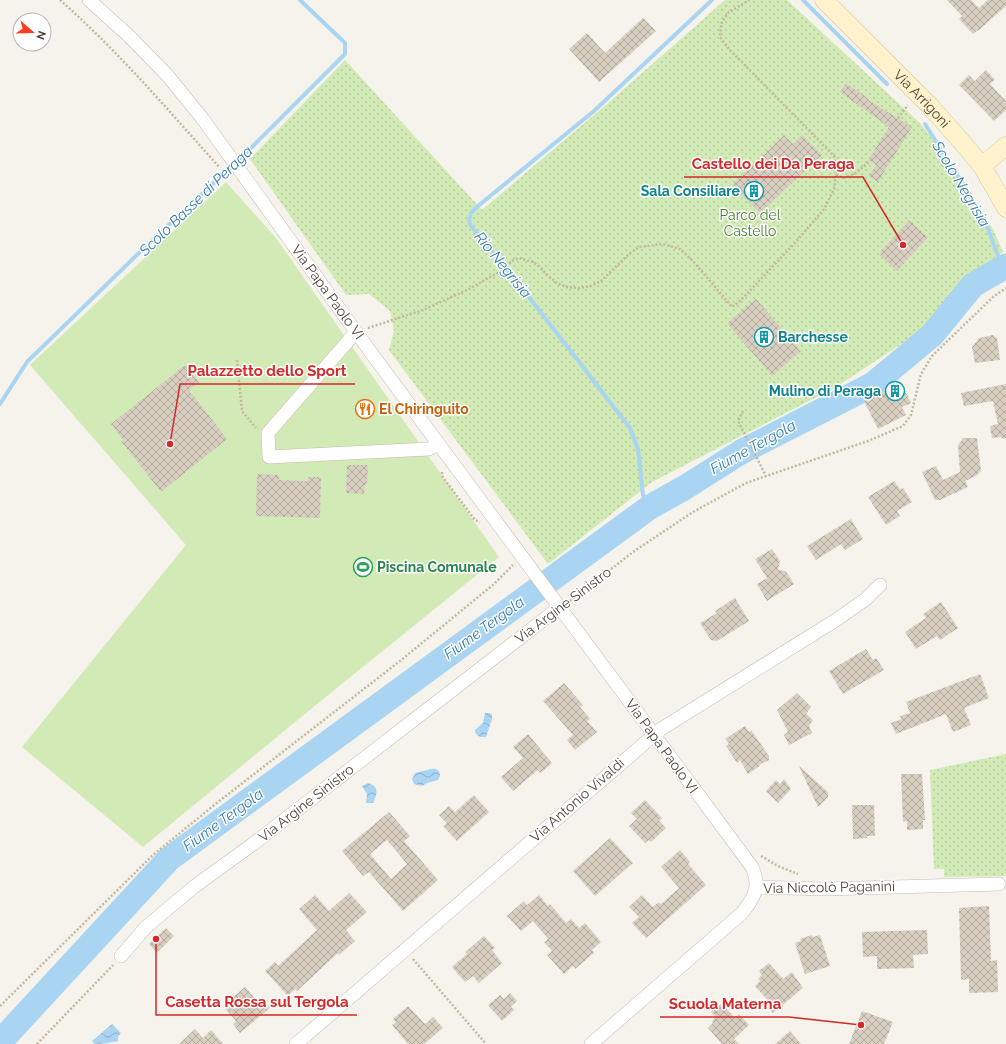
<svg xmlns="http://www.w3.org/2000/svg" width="1006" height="1044" font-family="Raleway,sans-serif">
	<defs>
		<pattern id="green-dots" width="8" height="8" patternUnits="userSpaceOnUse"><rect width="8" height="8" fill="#d2eab5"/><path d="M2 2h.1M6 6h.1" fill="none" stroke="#b6ca9c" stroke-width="1.8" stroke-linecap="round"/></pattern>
		<pattern id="water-waves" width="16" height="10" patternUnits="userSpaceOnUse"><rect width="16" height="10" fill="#a9d4f2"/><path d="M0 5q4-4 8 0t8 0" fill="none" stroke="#8caec5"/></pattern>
		<pattern id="building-cross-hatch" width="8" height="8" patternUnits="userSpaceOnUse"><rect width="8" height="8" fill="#d8cfc1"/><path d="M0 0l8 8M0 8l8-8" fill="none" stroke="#b1aa9e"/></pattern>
	</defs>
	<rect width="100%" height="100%" fill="#f6f3ec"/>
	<!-- green -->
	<g fill="url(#green-dots)">
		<polygon points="725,0 787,0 920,123 962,178 993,229 1003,252 967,279 927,327 836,387 652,482 548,564 389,350 394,331 390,311 369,294 346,295 250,159 345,60 482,210 607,104"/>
		<polygon points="1006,754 1006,876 944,877 944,869 934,869 930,770"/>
	</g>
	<!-- pitch -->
	<polygon fill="#d2eab5" points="226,182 276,238 499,557 317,704 143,847 22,747 186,545 30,365"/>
	<!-- water -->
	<g fill="url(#water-waves)">
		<polygon points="485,713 490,713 492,715 492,719 486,737 480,737 475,733 475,730 483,723"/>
		<path d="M431 769C436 768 440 770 440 776L438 780 427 783 422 786 414 784 412 779 415 773Z"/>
		<path d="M368 783C380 786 377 795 373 803H366L367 794 362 786Z"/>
		<path d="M112 1024 121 1033 118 1036V1041C110 1043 104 1044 95 1044L92 1041Z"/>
	</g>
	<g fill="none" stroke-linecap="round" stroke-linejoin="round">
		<!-- stream -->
		<g stroke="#a9d4f2" stroke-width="4">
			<polyline points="803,0 887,84"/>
			<polyline points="925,124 984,218 1002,267"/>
			<polyline points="0,404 27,362 143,249 248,151 345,54 345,43 300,0"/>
			<polyline points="650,507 643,495 638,449 630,428 515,279 471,226 469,220 471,213 478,206 594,111 712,0"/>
		</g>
		<!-- river -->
		<polyline stroke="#a9d4f2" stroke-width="25" points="0,1042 169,859 650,507 684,488 741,452 872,385 932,335 973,285 1006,266"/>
	</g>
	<!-- building -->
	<g fill="url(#building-cross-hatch)" fill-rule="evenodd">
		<polygon points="947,0 971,0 979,8 988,0 1006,0 1006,6 978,31 978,30 973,34 959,19 962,16"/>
		<polygon points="643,18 656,31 599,82 569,49 587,33 605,53"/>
		<polygon points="986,70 995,80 990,84 1006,101 1006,110 994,121 959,85 969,75 975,81"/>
		<polygon points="846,83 869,99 868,100 912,127 878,182 869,176 876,165 868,160 889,127 840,92"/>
		<polygon points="784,135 793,144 802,135 822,155 760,213 732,185"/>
		<polygon points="909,220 928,237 897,271 879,254"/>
		<polygon points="756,299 801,351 772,376 727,323"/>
		<polygon points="993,335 997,338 1000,360 975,363 972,347 979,338"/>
		<polygon points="185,365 199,382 189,390 227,439 161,492 121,441 123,440 111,424"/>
		<polygon points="901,382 911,403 902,407 906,415 878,429 864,401"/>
		<polygon points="1006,384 1006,438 1001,438 1001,437 992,438 990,426 998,424 993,401 964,406 961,393"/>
		<polygon points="365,402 372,410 363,417 357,409"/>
		<polygon points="963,438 977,438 981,471 976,476 965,481 968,487 940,500 935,500 922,472 936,466 943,480 960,472 958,445"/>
		<polygon points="347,465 368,465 367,485 365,485 364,494 346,493"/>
		<polygon points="257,474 279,475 279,480 308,481 308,477 321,477 320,518 256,516"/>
		<polygon points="894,481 900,489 903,488 912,502 897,511 900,516 886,525 868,497"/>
		<polygon points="851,519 863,539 845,550 841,544 816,560 807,546"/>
		<polygon points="772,549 780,561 778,570 786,571 794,584 767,601 757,584 767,578 755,559"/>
		<polygon points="735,598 749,621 717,641 711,640 700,623 717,613 715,611"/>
		<polygon points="941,602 958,628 940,640 937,636 916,649 905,632 926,618 923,614"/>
		<polygon points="866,649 873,660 876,658 884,670 843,694 829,671"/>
		<polygon points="980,674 989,698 964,708 971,725 953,732 946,714 896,734 891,723 901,719 900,716 910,713 906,702"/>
		<polygon points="564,683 583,705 580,707 590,719 587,721 597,732 575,750 567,740 573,735 543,701"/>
		<polygon points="797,693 811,707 806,714 813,720 809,726 812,733 789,745 784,735 788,732 777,710"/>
		<polygon points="745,726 749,732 751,730 769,756 769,760 759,765 760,766 748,774 740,760 737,763 726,746 729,744 725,739"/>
		<polygon points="528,734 552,763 541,773 538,770 513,791 501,777 523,758 513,747"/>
		<polygon points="799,766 828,792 828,797 818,807"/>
		<polygon points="901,774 922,774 925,820 923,820 923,829 907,830 907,821 903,822"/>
		<polygon points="784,779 791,789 778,803 766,791 776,780 780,784"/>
		<polygon points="474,795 489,812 457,841 443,826 447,823 439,815 449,806 455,812"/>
		<polygon points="645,800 662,818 659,820 666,828 651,842 649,840 645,843 629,826 637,819 631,813"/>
		<polygon points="852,805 874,805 875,836 867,836 867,838 853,839"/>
		<path d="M389 812 410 836 404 841 438 880 403 911 369 872 363 876 342 851ZM387 840 407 864 391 879 370 854Z"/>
		<polygon points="610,838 633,863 595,896 573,871"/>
		<polygon points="680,850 690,862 688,864 706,885 646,938 632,923 639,917 629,907 642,895 653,907 659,902 661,904 679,888 661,867"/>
		<polygon points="349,893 367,912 346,930 355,941 339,955 338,953 297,991 295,989 288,996 265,971 275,962 278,966 317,930 299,909 315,895 329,911"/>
		<polygon points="539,895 548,906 550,904 566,923 571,919 579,928 585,923 601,942 592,950 594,953 575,969 573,966 564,974 547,955 552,951 544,942 548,939 533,921 521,931 507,916 524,901 527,905"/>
		<polygon points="989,906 991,961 997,960 998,992 969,993 969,979 961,980 959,908"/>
		<polygon points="166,928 174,936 157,953 149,944"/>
		<polygon points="927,930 928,954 913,955 914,968 877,969 877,956 863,957 862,932"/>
		<polygon points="812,935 813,937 820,935 830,966 805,974 795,943 801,941 800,939"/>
		<polygon points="484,936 495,948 492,950 502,963 479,983 473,976 465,982 452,967 467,954 465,952"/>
		<polygon points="769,963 783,979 792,972 803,988 773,1013 764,1003 768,1000 755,986 760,981 758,979 762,975 759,971"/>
		<polygon points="245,987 258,1002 262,999 270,1008 240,1033 233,1024 236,1021 223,1006"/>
		<polygon points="510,993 517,1001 511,1007 514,1010 502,1021 488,1005 500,995 504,999"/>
		<polygon points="722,1003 735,1018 739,1014 749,1025 734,1039 739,1044 722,1044 708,1028 713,1023 712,1021 716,1017 711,1012"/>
		<polygon points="408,1006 425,1024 433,1017 443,1028 424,1044 408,1044 392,1025 396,1022 393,1019"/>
		<polygon points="862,1011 893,1022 884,1044 849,1044"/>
		<polygon points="195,1029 203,1038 211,1030 223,1044 179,1044"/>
		<polygon points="790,1031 801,1044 775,1044"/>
	</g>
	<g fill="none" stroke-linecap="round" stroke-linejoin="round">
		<defs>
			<g id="street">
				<path d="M89 0 129 36 168 76 202 118 372 354 752 867C761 887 754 899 741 914L591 1044"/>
				<polyline points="356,332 268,433 269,457 429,449 439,444"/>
				<polyline points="757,887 824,889 999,884"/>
				<polyline points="121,956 146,927 195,886 253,844 560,607"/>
				<polyline points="296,1044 661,729 836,620 866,599 880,585"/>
			</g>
			<g id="secondary">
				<path id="s1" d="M824 0 929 105 961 141 982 166 1006 208"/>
				<polyline points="982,166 1006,146"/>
			</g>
		</defs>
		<!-- street casing -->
		<use href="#street" stroke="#c2bbae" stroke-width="14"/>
		<!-- secondary casing -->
		<use href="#secondary" stroke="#d6c79b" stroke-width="19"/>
		<!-- path -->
		<g stroke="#c4b79f" stroke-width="2.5" stroke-dasharray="2 2" stroke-linecap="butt">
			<path d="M60 0C118 51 169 111 220 168"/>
			<polyline points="898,118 908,105"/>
			<polyline points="836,175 844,178 856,173 870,161"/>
			<polyline points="368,328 423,310 469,289 497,273 512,261 519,258 533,262 540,267 547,275 557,283 566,287 579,288 591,286 601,281 629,254 639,247 662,244 680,249 693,261 732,307 740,301 794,244 824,209 834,189 836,175 834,156 729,49 720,37 721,24 728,13 749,0"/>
			<polyline points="237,360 242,411 256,428"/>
			<polyline points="743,411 738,421 766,476"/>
			<polyline points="442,472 442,476 475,520 480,522"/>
			<polyline points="570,601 633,552 693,512 746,483 868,441 903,426 911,415 921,374 932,356 993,297 1006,288"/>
			<polyline points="761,856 778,866 798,874"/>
			<polyline points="413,959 486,1044"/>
			<polyline points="0,1006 153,855 218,802 400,661 494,584 513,565"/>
			<polyline points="37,1044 113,965"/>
		</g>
		<!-- street -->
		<use href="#street" stroke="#fff" stroke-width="13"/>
		<!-- secondary -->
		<use href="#secondary" stroke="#fff3cd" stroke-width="18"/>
	</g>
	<!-- icons -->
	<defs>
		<symbol id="building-ring" viewBox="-11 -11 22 22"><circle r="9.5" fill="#fff" stroke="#0f9aa8" stroke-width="1.5"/><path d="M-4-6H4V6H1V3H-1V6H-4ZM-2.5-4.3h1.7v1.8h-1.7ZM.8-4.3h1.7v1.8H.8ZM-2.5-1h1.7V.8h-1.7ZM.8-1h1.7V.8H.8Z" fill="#0f9aa8"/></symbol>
		<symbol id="restaurant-ring" viewBox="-11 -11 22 22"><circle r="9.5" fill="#fff" stroke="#e8710a" stroke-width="1.5"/><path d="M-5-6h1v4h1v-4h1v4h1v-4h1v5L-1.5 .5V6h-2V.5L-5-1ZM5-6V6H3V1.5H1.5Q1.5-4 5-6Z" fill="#e8710a"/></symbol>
		<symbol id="stadium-ring" viewBox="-11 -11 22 22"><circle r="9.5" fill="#fff" stroke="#2e9e5b" stroke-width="1.5"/><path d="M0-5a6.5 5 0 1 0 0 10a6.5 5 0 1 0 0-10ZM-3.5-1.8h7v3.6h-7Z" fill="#2e9e5b"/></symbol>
	</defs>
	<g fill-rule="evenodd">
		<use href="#building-ring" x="743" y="180" width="22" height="22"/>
		<use href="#building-ring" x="753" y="326" width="22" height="22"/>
		<use href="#building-ring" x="884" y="380" width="22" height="22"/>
		<use href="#restaurant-ring" x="354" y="398" width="22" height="22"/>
		<use href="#stadium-ring" x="352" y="556" width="22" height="22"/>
	</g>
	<g text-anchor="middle" stroke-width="3" stroke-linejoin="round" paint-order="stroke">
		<!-- street labels -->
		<g font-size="14" fill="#4b4439" stroke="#fff">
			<text dy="5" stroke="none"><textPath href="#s1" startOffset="139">Via Arrigoni</textPath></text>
			<text transform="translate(328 292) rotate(54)" y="5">Via Papa Paolo VI</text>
			<text transform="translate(563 605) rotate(-37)" y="5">Via Argine Sinistro</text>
			<text transform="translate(662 746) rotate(54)" y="5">Via Papa Paolo VI</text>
			<text transform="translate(577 800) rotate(-41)" y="5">Via Antonio Vivaldi</text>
			<text transform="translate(306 803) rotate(-38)" y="5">Via Argine Sinistro</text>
			<text transform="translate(829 887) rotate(-1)" y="5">Via Niccolò Paganini</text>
		</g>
		<!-- culture labels -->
		<g font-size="14" font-weight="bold" fill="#0d838f" stroke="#fff" text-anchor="end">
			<text x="740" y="196">Sala Consiliare</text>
			<text x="778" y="342" text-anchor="start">Barchesse</text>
			<text x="881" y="396">Mulino di Peraga</text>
		</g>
		<!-- park labels -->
		<g font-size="14" fill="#4a7f2a" stroke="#fff">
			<text x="750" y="220">Parco del<tspan x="750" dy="16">Castello</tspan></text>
		</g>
		<!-- food labels -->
		<g font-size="14" font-weight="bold" fill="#c56008" stroke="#fff" text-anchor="start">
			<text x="379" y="414">El Chiringuito</text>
		</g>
		<!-- leisure labels -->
		<g font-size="14" font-weight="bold" fill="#27864d" stroke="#fff" text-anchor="start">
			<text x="377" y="572">Piscina Comunale</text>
		</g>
		<!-- water labels -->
		<g font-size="15" font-style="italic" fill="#2e7ab2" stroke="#fff">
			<text transform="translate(961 184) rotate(59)" y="5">Scolo Negrisia</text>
			<text transform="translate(196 201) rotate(-44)" y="5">Scolo Basse di Peraga</text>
			<text transform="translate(503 265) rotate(51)" y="5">Rio Negrisia</text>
			<text transform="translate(753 447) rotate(-29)" y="5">Fiume Tergola</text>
			<text transform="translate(484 628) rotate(-36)" y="5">Fiume Tergola</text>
			<text transform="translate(223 820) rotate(-36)" y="5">Fiume Tergola</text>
		</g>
	</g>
	<!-- callouts -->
	<path fill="none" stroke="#d62828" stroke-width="1.5" d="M903 245L863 177H684M170 444L180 384H355M156 939L156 1015H357M861 1025L789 1017H660"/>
	<g fill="#d62828" stroke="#fff" stroke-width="1.5">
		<circle cx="903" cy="245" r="4"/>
		<circle cx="170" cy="444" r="4"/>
		<circle cx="156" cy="939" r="4"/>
		<circle cx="861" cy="1025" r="4"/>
	</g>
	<g font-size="15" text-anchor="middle" font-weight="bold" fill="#d62828" stroke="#fff" stroke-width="3" stroke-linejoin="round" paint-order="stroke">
		<text x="773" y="169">Castello dei Da Peraga</text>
		<text x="267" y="376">Palazzetto dello Sport</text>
		<text x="257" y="1007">Casetta Rossa sul Tergola</text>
		<text x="725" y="1009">Scuola Materna</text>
	</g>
	<!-- north arrow -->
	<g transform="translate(32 32) rotate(110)"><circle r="19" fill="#ffffff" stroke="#b7b4b0"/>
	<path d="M0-3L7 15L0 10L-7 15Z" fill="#fc3f1d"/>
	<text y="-6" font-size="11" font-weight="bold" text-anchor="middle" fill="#4b4439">N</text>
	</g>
</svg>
